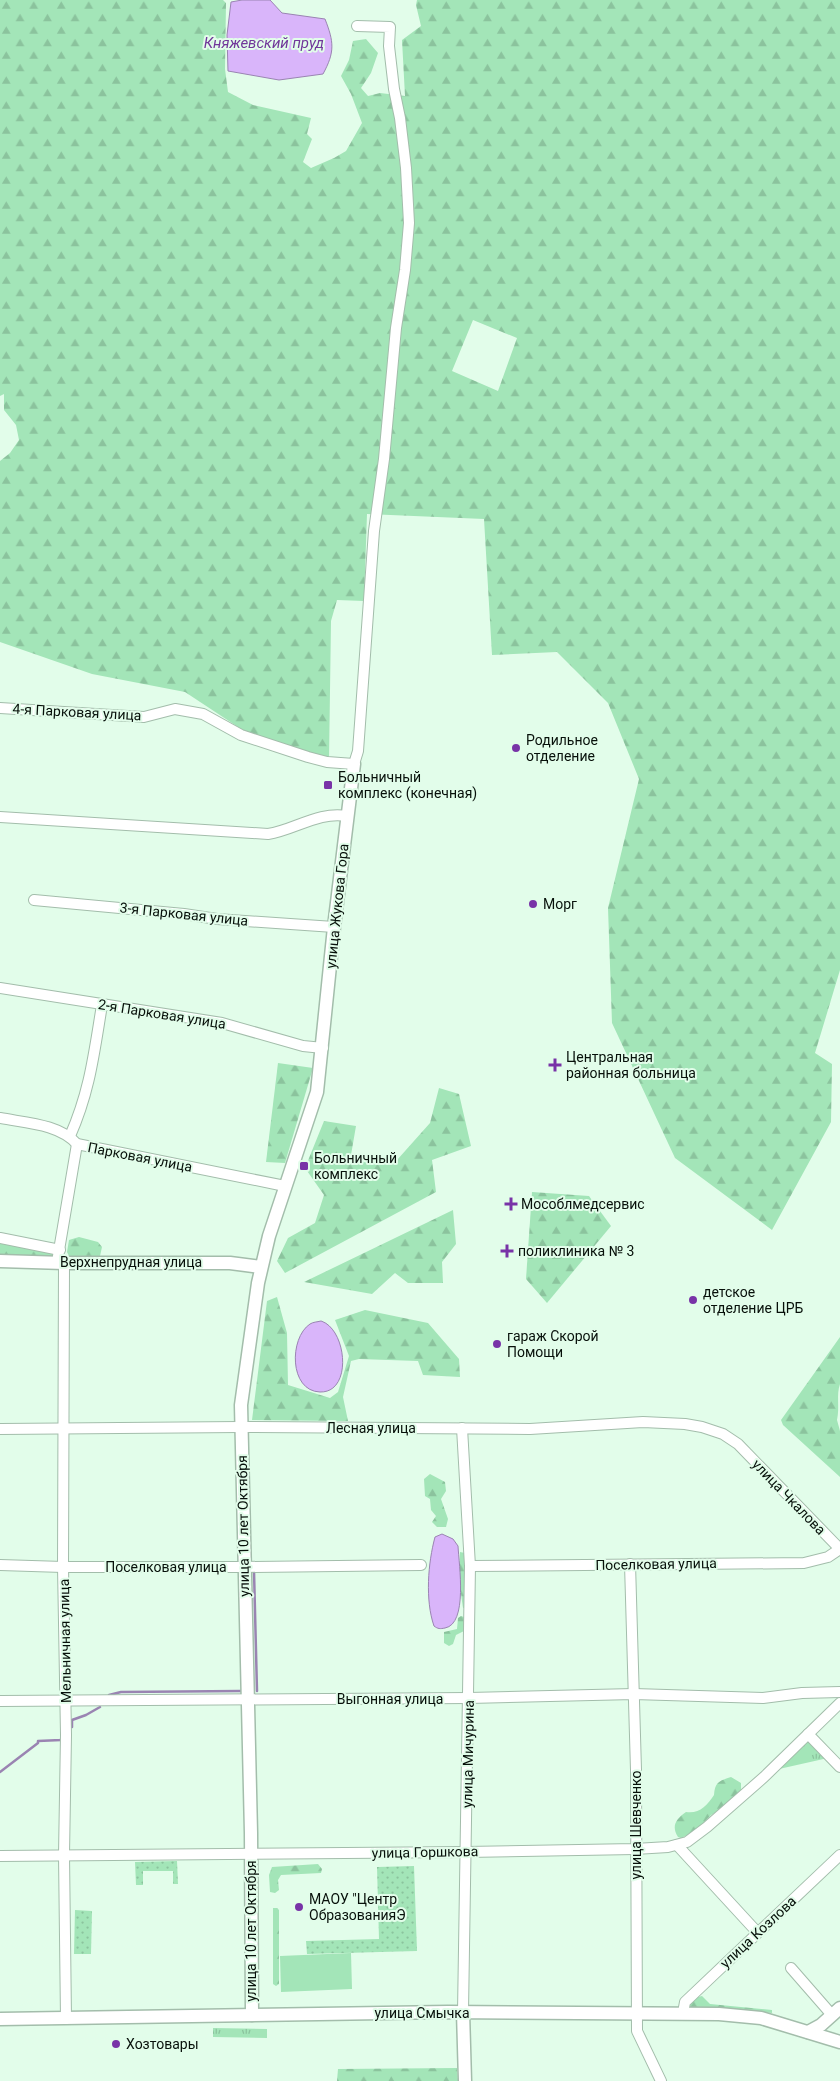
<svg xmlns="http://www.w3.org/2000/svg" width="840" height="2081" font-family="Roboto,sans-serif">
	<defs>
		<pattern id="grass-tufts" width="24" height="20" patternUnits="userSpaceOnUse" patternTransform="scale(1.25)"><rect width="24" height="20" fill="#a3e5b8"/><path d="M3 7l-1-3M5 7V3M7 7l1-3M15 17l-1-3M17 17v-4M19 17l1-3" fill="none" stroke="#8bc39d"/></pattern>
		<pattern id="forest-firs" width="22" height="20" patternUnits="userSpaceOnUse" patternTransform="scale(1.25)"><rect width="22" height="20" fill="#a3e5b8"/><path d="M5 1l3.5 6h-7zM16 11l3.5 6h-7z" fill="#8bc39d"/></pattern>
		<pattern id="garden-dots" width="8" height="8" patternUnits="userSpaceOnUse" patternTransform="scale(1.25)"><rect width="8" height="8" fill="#a3e5b8"/><path d="M2 2h.1M6 6h.1" fill="none" stroke="#8bc39d" stroke-width="1.8" stroke-linecap="round"/></pattern>
	</defs>
	<rect width="100%" height="100%" fill="#e2fdea"/>
	<!-- grass -->
	<g fill="url(#grass-tufts)">
		<polygon points="807,1741 811,1741 828,1758 779,1769"/>
		<polygon points="213,2028 267,2029 267,2038 213,2037"/>
	</g>
	<!-- forest -->
	<g fill="url(#forest-firs)" fill-rule="evenodd">
		<path d="M0 0H223L226 3 225 69 228 92 253 105 311 118 307 134 312 139 303 162 311 168 334 158 346 151 362 123 351 94 341 76 349 60 353 41 366 39 378 53 371 73 361 88 368 96 380 93 405 96 402 40 421 26 416 5 417 0H840V970L815 1053 832 1064 831 1122 772 1230 675 1158 612 1023 608 908 639 779 608 703 557 652 492 655 484 519 367 514 364 601 337 600 331 621 329 761 241 729 185 692 92 674 0 642V461L10 453 19 440 16 425 4 410V394L0 396ZM473 320 517 338 498 391 452 371Z"/>
		<polygon points="278,1063 313,1068 285,1163 266,1162"/>
		<polygon points="439,1088 459,1094 471,1146 432,1160 436,1192 285,1273 277,1261 288,1238 315,1223 324,1195 305,1168 324,1121 356,1126 351,1155 397,1160 430,1123"/>
		<polygon points="532,1192 589,1196 611,1226 547,1303 526,1279"/>
		<polygon points="453,1210 456,1244 442,1262 443,1283 408,1283 395,1273 372,1294 304,1282"/>
		<polygon points="79,1237 98,1242 102,1247 100,1256 69,1256 67,1252 69,1240"/>
		<polygon points="0,1242 52,1252 52,1257 0,1257"/>
		<polygon points="277,1297 287,1333 288,1385 330,1398 338,1392 349,1356 335,1320 365,1310 428,1323 459,1359 460,1377 423,1375 418,1361 359,1359 351,1361 343,1397 348,1421 252,1420 267,1301"/>
		<path d="M840 1337V1384C836 1395 840 1407 837 1420L840 1431V1477L783 1425 781 1420Z"/>
		<polygon points="430,1474 445,1482 446,1491 441,1499 448,1519 446,1527 437,1527 432,1522 436,1516 431,1510 430,1499 425,1496 424,1479"/>
		<polygon points="460,1552 465,1553 467,1602 467,1607 463,1608 459,1580"/>
		<polygon points="461,1616 464,1617 466,1624 464,1631 456,1635 453,1644 449,1646 444,1643 444,1632 457,1629 458,1618"/>
		<path d="M731 1777 741 1783V1792L720 1810 711 1815 696 1831 681 1838 678 1837C671 1826 676 1819 686 1812 699 1814 707 1806 714 1795 715 1782 719 1781 731 1777Z"/>
		<polygon points="318,1864 322,1869 321,1873 281,1875 278,1880 279,1890 275,1893 270,1892 269,1875 272,1867"/>
		<polygon points="273,1908 277,1908 279,1910 279,1984 276,1986 273,1984"/>
		<polygon points="702,1996 710,2004 772,2010 772,2013 717,2007 691,2008 688,2005 693,1998"/>
		<polygon points="457,2068 458,2081 337,2081 338,2069"/>
	</g>
	<!-- garden -->
	<g fill="url(#garden-dots)">
		<polygon points="177,1861 178,1884 173,1884 173,1871 143,1871 143,1885 136,1885 135,1862"/>
		<polygon points="414,1866 417,1951 307,1954 306,1941 379,1939 377,1867"/>
		<polygon points="75,1910 92,1911 91,1954 74,1954"/>
	</g>
	<!-- pitch -->
	<polygon fill="#a3e5b8" points="351,1953 352,1989 281,1992 280,1956"/>
	<!-- water -->
	<g fill="#d9b5fa" stroke="#9a84b2">
		<path d="M242 0H270L282 13 325 19C334 42 335 52 323 74L279 80 228 71 227 35 231 2Z"/>
		<path d="M321 1321C347 1329 353 1393 320 1392 289 1391 289 1338 310 1324 313 1322 317 1322 321 1321Z"/>
		<path d="M442 1534 453 1539 458 1546C459 1565 468 1624 445 1628 440 1629 438 1629 434 1626 425 1600 428 1563 435 1537Z"/>
	</g>
	<g fill="none" stroke-linecap="round" stroke-linejoin="round">
		<!-- stream -->
		<g stroke="#9a84b2" stroke-width="2.5">
			<polyline points="256,1571 254,1571 257,1691"/>
			<polyline points="109,1695 121,1692 241,1691"/>
			<polyline points="72,1727 72,1720 86,1715 100,1707"/>
			<polyline points="0,1772 38,1743 38,1741 61,1740 61,1739"/>
		</g>
		<defs>
			<g id="minor">
				<polyline points="0,708 144,717 175,709 203,714 241,735 308,757 327,762 354,764 358,751 374,531 384,459 396,328 405,270 409,223 406,168 400,118 394,89 389,46 390,27 357,26"/>
				<path d="M0 817 268 834C295 830 318 811 347 816"/>
				<polyline points="34,900 184,914 217,919 334,927"/>
				<polyline points="0,988 222,1023 303,1046 323,1048"/>
				<path d="M0 1118C26 1123 59 1124 77 1144L285 1186"/>
				<path d="M70 1136C90 1091 94 1053 102 1005"/>
				<polyline points="0,1238 60,1250"/>
				<polyline points="57,1262 77,1144"/>
				<polyline points="64,1263 63,1567 66,1735 64,1855 66,2019"/>
				<polyline points="462,1428 470,1566 463,2012"/>
				<polyline points="0,1429 240,1427 530,1429 643,1422 685,1424 702,1427 723,1434 738,1444 840,1549"/>
				<polyline points="630,1564 636,1770 637,2031 661,2081"/>
				<polyline points="0,1565 63,1567 244,1567 421,1565"/>
				<polyline points="470,1566 804,1563 828,1557 840,1549"/>
				<polyline points="0,1701 469,1698 634,1694 763,1698 802,1693 840,1692"/>
				<polyline points="808,1734 840,1767"/>
				<polyline points="677,1845 757,1932"/>
				<polyline points="0,1856 466,1852 635,1849 668,1847 687,1842 707,1827 764,1777 840,1703"/>
				<polyline points="791,1968 832,2015"/>
				<polyline points="683,2013 685,2002 840,1855"/>
			</g>
			<g id="tertiary">
				<polyline points="0,1261 64,1263 230,1263 261,1267"/>
				<polyline points="463,2012 465,2081"/>
				<polyline points="252,2015 251,1833 241,1405 258,1283 269,1236 317,1092 334,927 354,764"/>
				<polyline points="0,2019 448,2012 719,2014 761,2018 840,2042"/>
				<polyline points="808,2032 821,2025 840,2008"/>
			</g>
		</defs>
		<!-- minor casing -->
		<use href="#minor" stroke="#a3bdab" stroke-width="12"/>
		<!-- tertiary casing -->
		<use href="#tertiary" stroke="#a3bdab" stroke-width="15"/>
		<!-- minor -->
		<use href="#minor" stroke="#fff" stroke-width="10"/>
		<!-- tertiary -->
		<use href="#tertiary" stroke="#fff" stroke-width="12"/>
	</g>
	<!-- markers -->
	<g fill="#7833a7" stroke="#e2fdea" stroke-width="2">
		<circle cx="516" cy="748" r="5"/>
		<rect x="323" y="780" width="10" height="10" rx="2.5"/>
		<circle cx="533" cy="904" r="5"/>
		<path d="M552.5 1057.5h5v5h5v5h-5v5h-5v-5h-5v-5h5z"/>
		<rect x="299" y="1161" width="10" height="10" rx="2.5"/>
		<path d="M508.5 1196.5h5v5h5v5h-5v5h-5v-5h-5v-5h5z"/>
		<path d="M504.5 1243.5h5v5h5v5h-5v5h-5v-5h-5v-5h5z"/>
		<circle cx="693" cy="1300" r="5"/>
		<circle cx="497" cy="1344" r="5"/>
		<circle cx="299" cy="1907" r="5"/>
		<circle cx="116" cy="2044" r="5"/>
	</g>
	<g text-anchor="middle" stroke-width="4" stroke-linejoin="round" paint-order="stroke">
		<!-- street labels -->
		<g font-size="14" fill="#07100a" stroke="#e2fdea">
			<text transform="translate(77 712) rotate(3)" y="5">4-я Парковая улица</text>
			<text transform="translate(337 906) rotate(-84)" y="5">улица Жукова Гора</text>
			<text transform="translate(184 914) rotate(6)" y="5">3-я Парковая улица</text>
			<text transform="translate(162 1014) rotate(9)" y="5">2-я Парковая улица</text>
			<text transform="translate(140 1157) rotate(11)" y="5">Парковая улица</text>
			<text x="131" y="1267">Верхнепрудная улица</text>
			<text x="371" y="1433">Лесная улица</text>
			<text transform="translate(789 1497) rotate(46)" y="5">улица Чкалова</text>
			<text transform="translate(243 1526) rotate(-91)" y="5">улица 10 лет Октября</text>
			<text transform="translate(656 1564) rotate(-1)" y="5">Поселковая улица</text>
			<text x="166" y="1572">Поселковая улица</text>
			<text transform="translate(65 1641) rotate(-91)" y="5">Мельничная улица</text>
			<text x="390" y="1704">Выгонная улица</text>
			<text transform="translate(468 1754) rotate(-89)" y="5">улица Мичурина</text>
			<text transform="translate(636 1825) rotate(-90)" y="5">улица Шевченко</text>
			<text transform="translate(425 1852) rotate(-1)" y="5">улица Горшкова</text>
			<text transform="translate(251 1931) rotate(-90)" y="5">улица 10 лет Октября</text>
			<text transform="translate(758 1932) rotate(-43)" y="5">улица Козлова</text>
			<text x="422" y="2018">улица Смычка</text>
		</g>
		<!-- poi labels -->
		<g font-size="14" fill="#07100a" stroke="#e2fdea" text-anchor="start">
			<text x="526" y="745">Родильное<tspan x="526" dy="16">отделение</tspan></text>
			<text x="338" y="782">Больничный<tspan x="338" dy="16">комплекс (конечная)</tspan></text>
			<text x="543" y="909">Морг</text>
			<text x="566" y="1062">Центральная<tspan x="566" dy="16">районная больница</tspan></text>
			<text x="314" y="1163">Больничный<tspan x="314" dy="16">комплекс</tspan></text>
			<text x="521" y="1209">Мособлмедсервис</text>
			<text x="518" y="1256">поликлиника № 3</text>
			<text x="703" y="1297">детское<tspan x="703" dy="16">отделение ЦРБ</tspan></text>
			<text x="507" y="1341">гараж Скорой<tspan x="507" dy="16">Помощи</tspan></text>
			<text x="309" y="1904">МАОУ "Центр<tspan x="309" dy="16">ОбразованияЭ</tspan></text>
			<text x="126" y="2049">Хозтовары</text>
		</g>
		<!-- water labels -->
		<g font-size="15" font-style="italic" fill="#71379a" stroke="#e2fdea">
			<text x="264" y="48">Княжевский пруд</text>
		</g>
	</g>
</svg>
